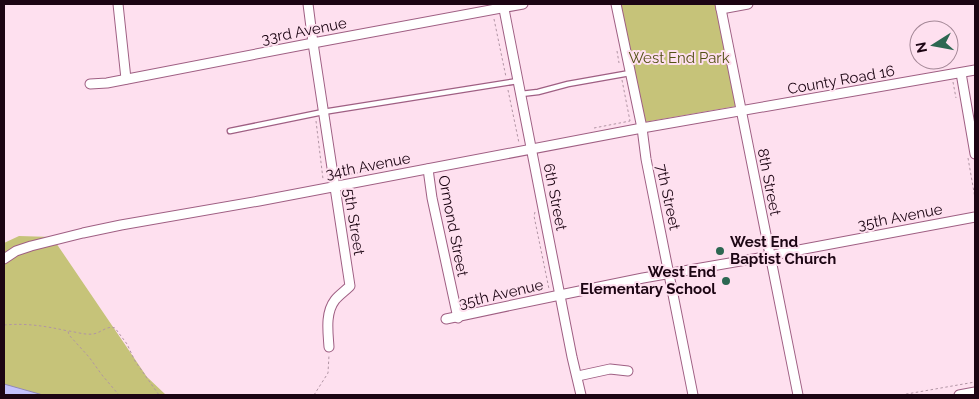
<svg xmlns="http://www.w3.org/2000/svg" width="979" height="399" font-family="Raleway,sans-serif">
	<rect width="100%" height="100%" fill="#fee0ef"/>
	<!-- green -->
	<g fill="#c6c379">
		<polygon points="619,4 715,4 737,106 645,122"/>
		<polygon points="19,236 52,237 147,377 166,395 4,395 4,243"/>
	</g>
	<!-- water -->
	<polygon fill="#c4c2fd" stroke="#9289b7" points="4,384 43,395 4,395"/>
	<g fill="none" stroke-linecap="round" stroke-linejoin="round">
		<defs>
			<g id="lane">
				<polyline points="521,94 538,92 568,84 630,73"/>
				<polyline points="230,131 323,112 518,81"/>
			</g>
			<g id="street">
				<polyline points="118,4 126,79"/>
				<path d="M308 4 313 43 350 286C345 291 339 295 335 300 325 313 328 332 329 347"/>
				<polyline points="503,4 572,357 581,395"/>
				<polyline points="616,4 642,128 646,159 693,395"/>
				<polyline points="720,4 798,395"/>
				<polyline points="721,9 748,4"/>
				<polyline points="961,73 975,154"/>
				<polyline points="90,84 107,83 313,43 523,4"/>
				<polyline points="428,169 432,198 458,318"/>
				<polyline points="4,259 16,251 31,246 83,233 121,225 259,201 642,128 975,70"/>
				<polyline points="446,319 560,295 643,278 770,256 783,253 975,217"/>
				<polyline points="578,376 610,369 628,371"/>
				<polyline points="959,395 975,392"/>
			</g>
		</defs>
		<!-- lane casing -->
		<use href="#lane" stroke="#9f5f83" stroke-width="7"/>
		<!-- street casing -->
		<use href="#street" stroke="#9f5f83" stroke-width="11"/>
		<!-- path -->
		<g stroke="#b195a4" stroke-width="1" stroke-dasharray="2.5 2.5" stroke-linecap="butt">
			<polyline points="494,19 506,77"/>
			<polyline points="617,51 619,63"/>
			<polyline points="622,80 630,121"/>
			<polyline points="953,82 956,98"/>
			<polyline points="508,90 519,143"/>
			<polyline points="316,121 323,179"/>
			<polyline points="594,128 630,121"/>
			<polyline points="968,158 975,198"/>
			<polyline points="341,176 384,168"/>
			<polyline points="535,212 534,216 549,289"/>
			<path d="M4 325C27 323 45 326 68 331L69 335 89 357 102 375 119 395"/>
			<path d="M69 331C76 332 85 335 93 334 101 333 107 325 115 328L127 344 135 361 159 395"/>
			<polyline points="314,395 328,373 329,355"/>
			<polyline points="901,395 975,382"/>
		</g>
		<!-- lane -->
		<use href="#lane" stroke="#fff" stroke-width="4.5"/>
		<!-- street -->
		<use href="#street" stroke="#fff" stroke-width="9"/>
	</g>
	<!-- markers -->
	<g fill="#2c6751" stroke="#fee0ef" stroke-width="2">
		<circle cx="720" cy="251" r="5"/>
		<circle cx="726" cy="281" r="5"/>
	</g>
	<g text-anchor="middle" stroke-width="4" stroke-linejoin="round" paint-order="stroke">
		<!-- street labels -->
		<g font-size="15" fill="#1c0513" stroke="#fee0ef">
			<text transform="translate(304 31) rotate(-11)" y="5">33rd Avenue</text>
			<text transform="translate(841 80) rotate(-10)" y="5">County Road 16</text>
			<text transform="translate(368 166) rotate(-11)" y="5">34th Avenue</text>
			<text transform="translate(769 182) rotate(79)" y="5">8th Street</text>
			<text transform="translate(555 197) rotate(79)" y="5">6th Street</text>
			<text transform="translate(668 197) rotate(78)" y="5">7th Street</text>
			<text transform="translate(900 217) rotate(-11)" y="5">35th Avenue</text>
			<text transform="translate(354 222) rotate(81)" y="5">5th Street</text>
			<text transform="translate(453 226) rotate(79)" y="5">Ormond Street</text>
			<text transform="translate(501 294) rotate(-13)" y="5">35th Avenue</text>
		</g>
		<!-- park labels -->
		<g font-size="15" fill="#545114" stroke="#fee0ef">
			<text x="679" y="63">West End Park</text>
		</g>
		<!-- poi labels -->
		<g font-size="15" font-weight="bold" fill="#1c0513" stroke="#fee0ef" text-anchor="start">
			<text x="730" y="247">West End<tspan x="730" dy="17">Baptist Church</tspan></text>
			<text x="716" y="277" text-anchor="end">West End<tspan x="716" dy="17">Elementary School</tspan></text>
		</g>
	</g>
	<!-- border -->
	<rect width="979" height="399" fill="none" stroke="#1c0513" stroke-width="10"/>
	<!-- north arrow -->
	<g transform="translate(934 45) rotate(259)"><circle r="24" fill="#fee0ef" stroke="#a48897"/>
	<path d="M0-4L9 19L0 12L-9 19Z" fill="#2c6751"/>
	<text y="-8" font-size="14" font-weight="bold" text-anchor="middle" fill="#1c0513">N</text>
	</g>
</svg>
